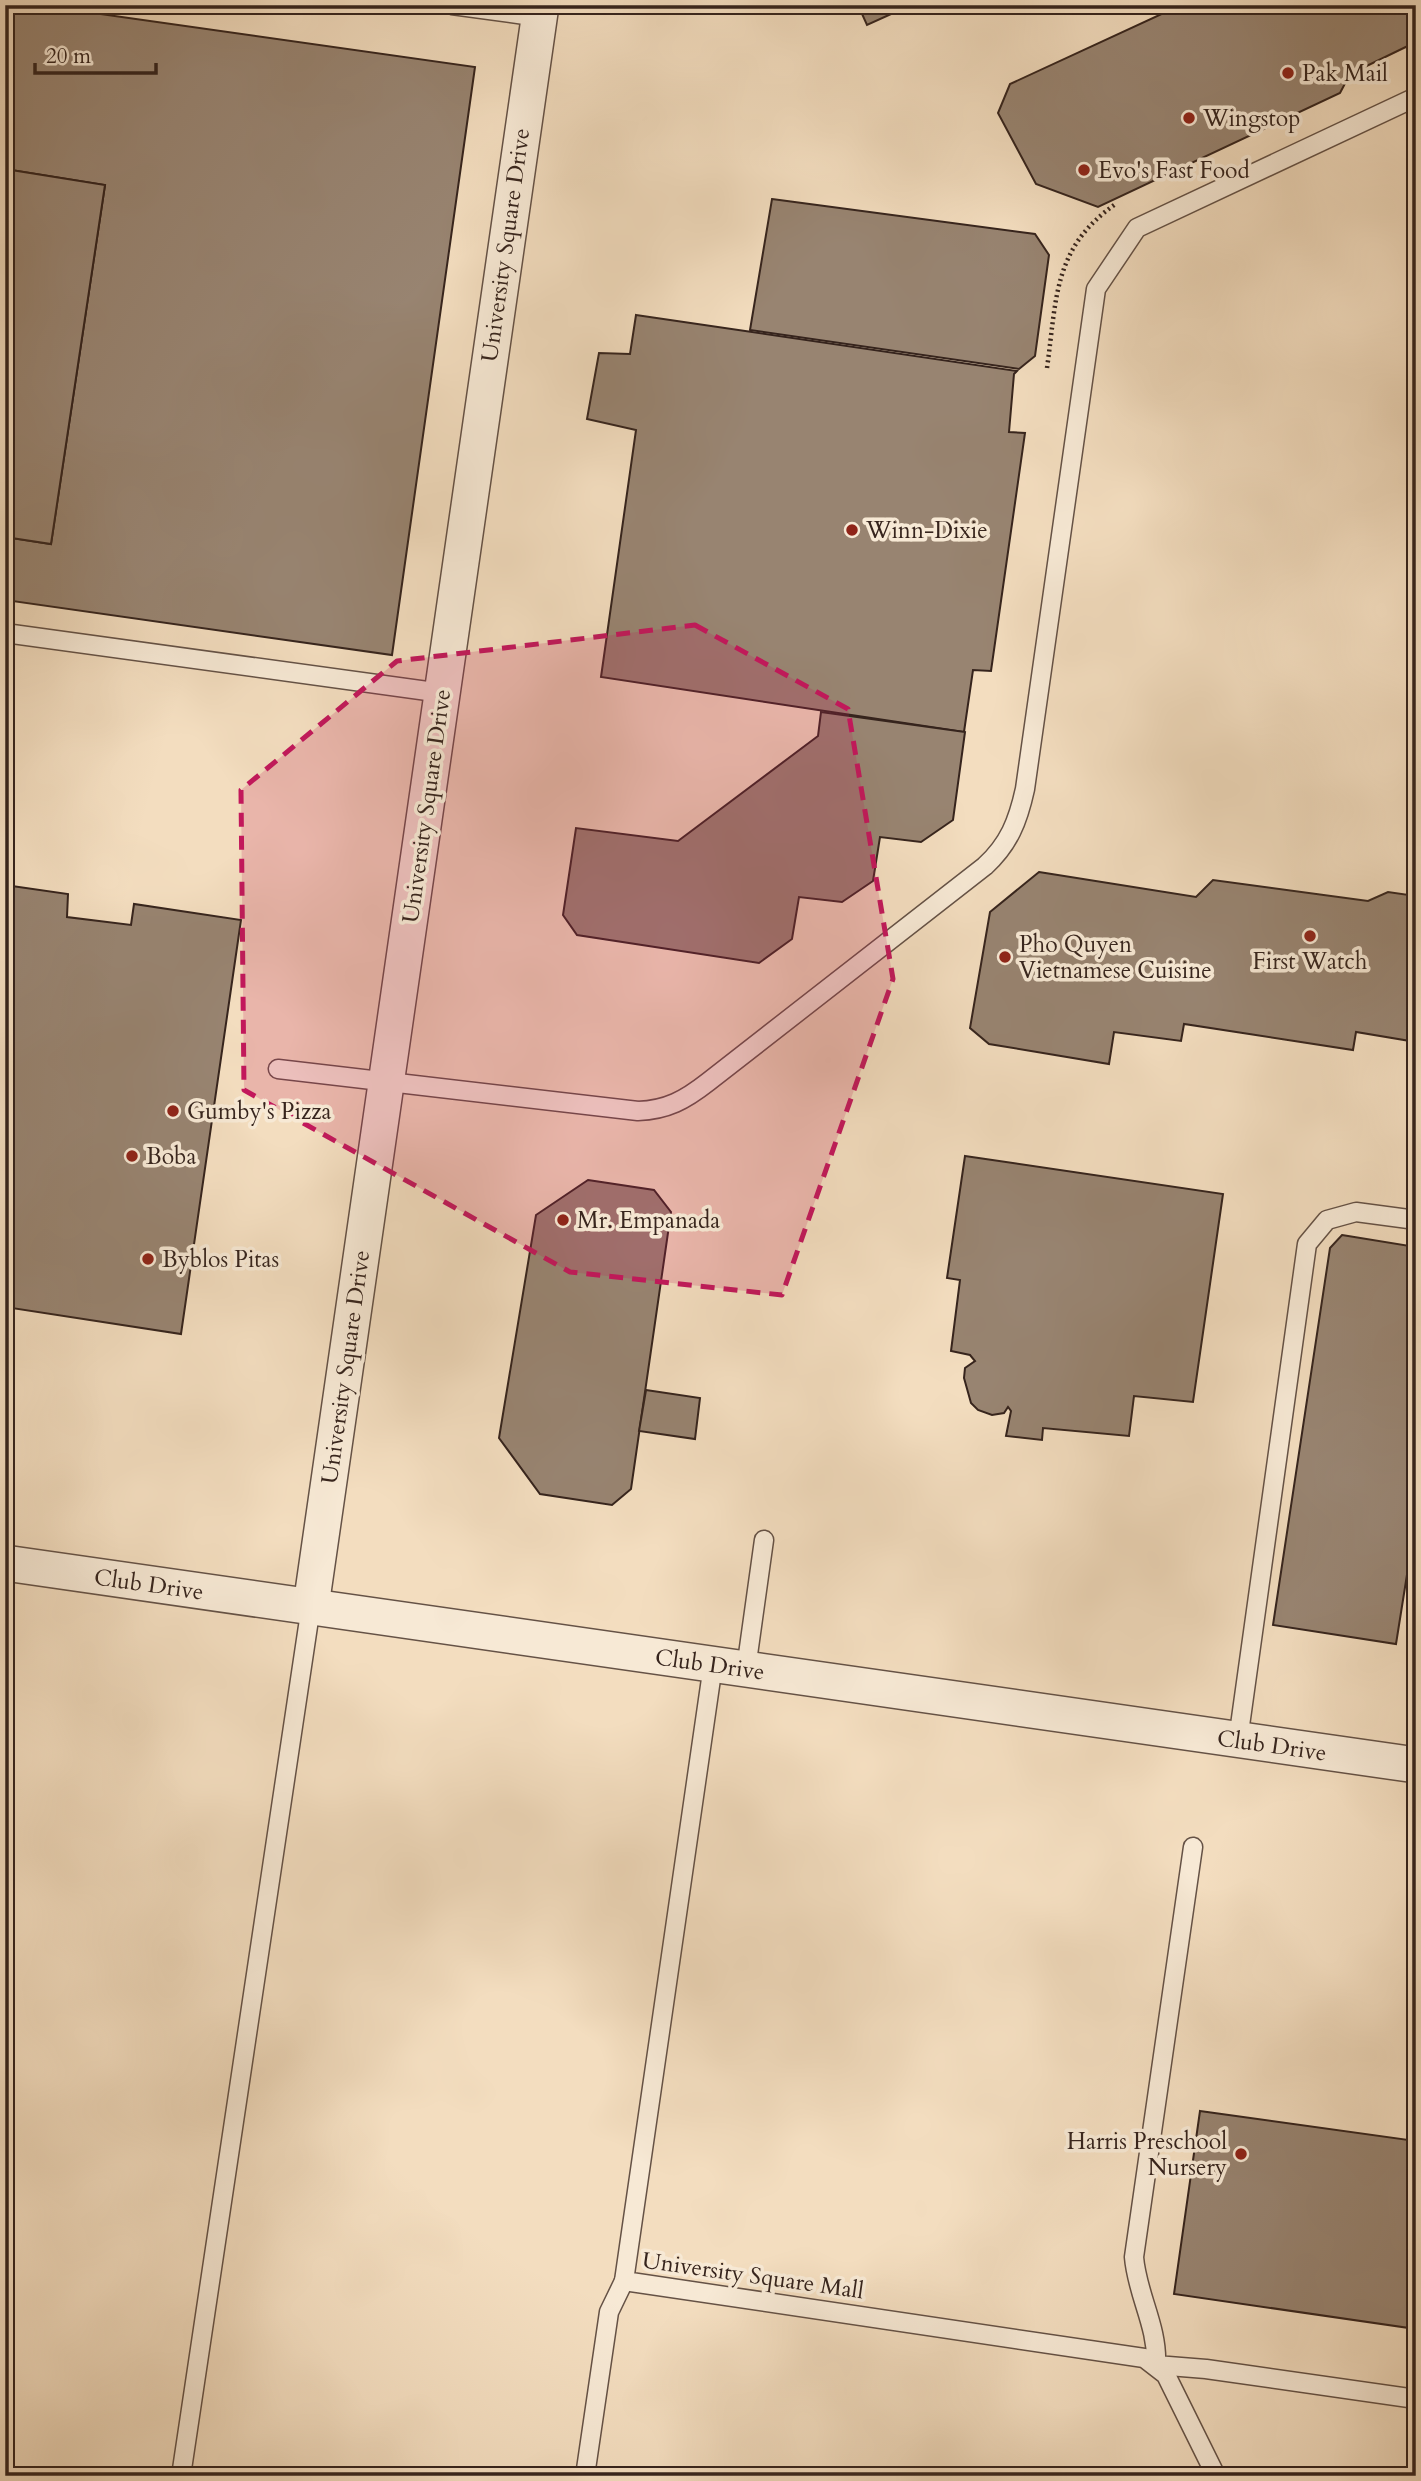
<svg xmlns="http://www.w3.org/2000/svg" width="1421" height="2481" font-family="Cardo,serif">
	<rect width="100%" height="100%" fill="#f3ddbf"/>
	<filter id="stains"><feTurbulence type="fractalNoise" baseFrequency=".00286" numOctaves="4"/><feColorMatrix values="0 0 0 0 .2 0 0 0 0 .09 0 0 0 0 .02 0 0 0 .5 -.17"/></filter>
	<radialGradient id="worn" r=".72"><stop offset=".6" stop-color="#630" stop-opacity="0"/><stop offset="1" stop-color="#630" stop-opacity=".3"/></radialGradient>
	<!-- building -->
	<g fill="#988471" stroke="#36241d" stroke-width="2">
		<polygon points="5,5 37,5 475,67 392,655 5,600 5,537 51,544 105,185 5,169"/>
		<polygon points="858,5 911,5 867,25"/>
		<polygon points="1181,5 1416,5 1416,42 1350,74 1340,93 1098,207 1036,184 998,113 1010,84"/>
		<polygon points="5,169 105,185 51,544 5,537"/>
		<polygon points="772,199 1035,234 1049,255 1035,356 1019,369 750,330"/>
		<polygon points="636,315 1017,371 1014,374 1009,432 1025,433 991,671 973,670 964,732 601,677 636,430 587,419 599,353 630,354"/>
		<polygon points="821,712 965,732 953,820 921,842 880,837 873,881 842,902 799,897 792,939 759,963 577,935 563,915 576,828 678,841 818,736"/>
		<polygon points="1039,872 1196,897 1213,880 1368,901 1388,892 1416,896 1416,1042 1356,1032 1353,1050 1184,1024 1181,1041 1114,1032 1109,1064 989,1044 970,1028 990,912"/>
		<polygon points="5,885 68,894 67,917 131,925 134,904 241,920 181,1334 5,1307"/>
		<polygon points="965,1156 1223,1194 1193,1402 1134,1396 1129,1436 1043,1428 1042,1440 1006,1436 1011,1411 1008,1407 1004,1413 992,1415 978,1410 971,1403 964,1378 965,1368 975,1361 970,1355 951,1351 960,1280 947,1278"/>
		<polygon points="588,1180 654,1190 671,1212 631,1489 612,1505 540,1494 499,1438 536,1215"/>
		<polygon points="1342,1235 1416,1247 1416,1518 1396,1644 1273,1625 1330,1248"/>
		<polygon points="646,1390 700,1398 695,1439 639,1431"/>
		<polygon points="1200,2111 1416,2141 1416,2329 1174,2294"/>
	</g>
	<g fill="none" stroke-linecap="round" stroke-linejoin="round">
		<defs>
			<g id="service">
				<polyline points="452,5 539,17"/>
				<polyline points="5,633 442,693"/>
				<path d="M278 1069 638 1111C667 1110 685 1100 708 1082L985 866C1009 844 1018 821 1025 789L1096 289 1137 228 1416 97"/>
				<polyline points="713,1665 624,2281 1144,2358 1166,2375 1216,2476"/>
				<polyline points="746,1669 764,1540"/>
				<polyline points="1238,1740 1307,1244 1327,1220 1356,1212 1416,1220"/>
				<path d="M1193 1847 1134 2257C1137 2295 1158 2326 1156 2365L1206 2369 1416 2399"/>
				<polyline points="181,2476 311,1606"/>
				<polyline points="585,2476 609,2312 624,2281"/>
			</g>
			<g id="minor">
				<polyline points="5,1563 1416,1765"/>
				<polyline points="311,1606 541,5"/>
			</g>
		</defs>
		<!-- service casing -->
		<use href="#service" stroke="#655246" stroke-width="21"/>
		<!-- minor casing -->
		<use href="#minor" stroke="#655246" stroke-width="38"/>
		<!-- path -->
		<path stroke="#36241d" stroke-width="4.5" stroke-dasharray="2 3.5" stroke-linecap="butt" d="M1047 368C1057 297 1053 247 1117 203"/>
		<!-- service -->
		<use href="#service" stroke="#f7e9d5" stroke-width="18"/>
		<!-- minor -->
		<use href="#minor" stroke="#f7e9d5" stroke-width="35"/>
	</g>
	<!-- marked area -->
	<path fill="#c2185b" fill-opacity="0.2" stroke="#c2185b" stroke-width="5" stroke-dasharray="14 9" stroke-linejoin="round" d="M695 625 848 709 893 979 782 1295 570 1272 244 1090 241 790 397 661Z"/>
	<!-- markers -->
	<g fill="#8f2418" stroke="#f7e9d5" stroke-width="2.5">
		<circle cx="1288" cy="73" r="7"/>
		<circle cx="1189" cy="118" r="7"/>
		<circle cx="1084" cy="170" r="7"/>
		<circle cx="852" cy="530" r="7"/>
		<circle cx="1310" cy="936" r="7"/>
		<circle cx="1005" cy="957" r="7"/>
		<circle cx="173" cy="1111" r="7"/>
		<circle cx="132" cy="1156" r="7"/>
		<circle cx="563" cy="1220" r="7"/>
		<circle cx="148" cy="1259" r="7"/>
		<circle cx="1241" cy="2154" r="7"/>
	</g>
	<g text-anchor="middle" stroke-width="7" stroke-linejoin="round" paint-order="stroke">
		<!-- poi labels -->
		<g font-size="23" fill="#36241d" stroke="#f7e9d5" text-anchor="start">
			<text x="1302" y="81">Pak Mail</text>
			<text x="1203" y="126">Wingstop</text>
			<text x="1098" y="178">Evo's Fast Food</text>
			<text x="866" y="538">Winn-Dixie</text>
			<text x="1019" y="952">Pho Quyen<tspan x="1019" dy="26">Vietnamese Cuisine</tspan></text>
			<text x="1310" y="969" text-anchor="middle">First Watch</text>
			<text x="187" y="1119">Gumby's Pizza</text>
			<text x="146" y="1164">Boba</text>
			<text x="577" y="1228">Mr. Empanada</text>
			<text x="162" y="1267">Byblos Pitas</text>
			<text x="1227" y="2149" text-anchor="end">Harris Preschool<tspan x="1227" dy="26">Nursery</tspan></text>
		</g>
		<!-- street labels -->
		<g font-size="23" fill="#36241d" stroke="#f7e9d5">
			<text transform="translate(505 245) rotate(-82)" y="8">University Square Drive</text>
			<text transform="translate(426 806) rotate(-82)" y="8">University Square Drive</text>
			<text transform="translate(345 1367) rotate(-82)" y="8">University Square Drive</text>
			<text transform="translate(149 1584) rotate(8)" y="8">Club Drive</text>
			<text transform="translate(710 1664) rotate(8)" y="8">Club Drive</text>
			<text transform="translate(1272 1745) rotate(8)" y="8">Club Drive</text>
			<text transform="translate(753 2275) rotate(8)" y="8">University Square Mall</text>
		</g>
	</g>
	<!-- margin -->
	<rect width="1421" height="2481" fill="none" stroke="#f3ddbf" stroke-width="28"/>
	<rect x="7" y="7" width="1407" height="2467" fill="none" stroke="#36241d" stroke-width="3.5"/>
	<rect x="14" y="14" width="1393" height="2453" fill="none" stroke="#36241d" stroke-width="2"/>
	<!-- scale -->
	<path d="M35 63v10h121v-10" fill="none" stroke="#36241d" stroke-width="3.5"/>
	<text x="46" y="63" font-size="21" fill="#36241d" stroke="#f7e9d5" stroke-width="5" paint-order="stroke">20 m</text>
	<rect width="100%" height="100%" filter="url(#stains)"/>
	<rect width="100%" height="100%" fill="url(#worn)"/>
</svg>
